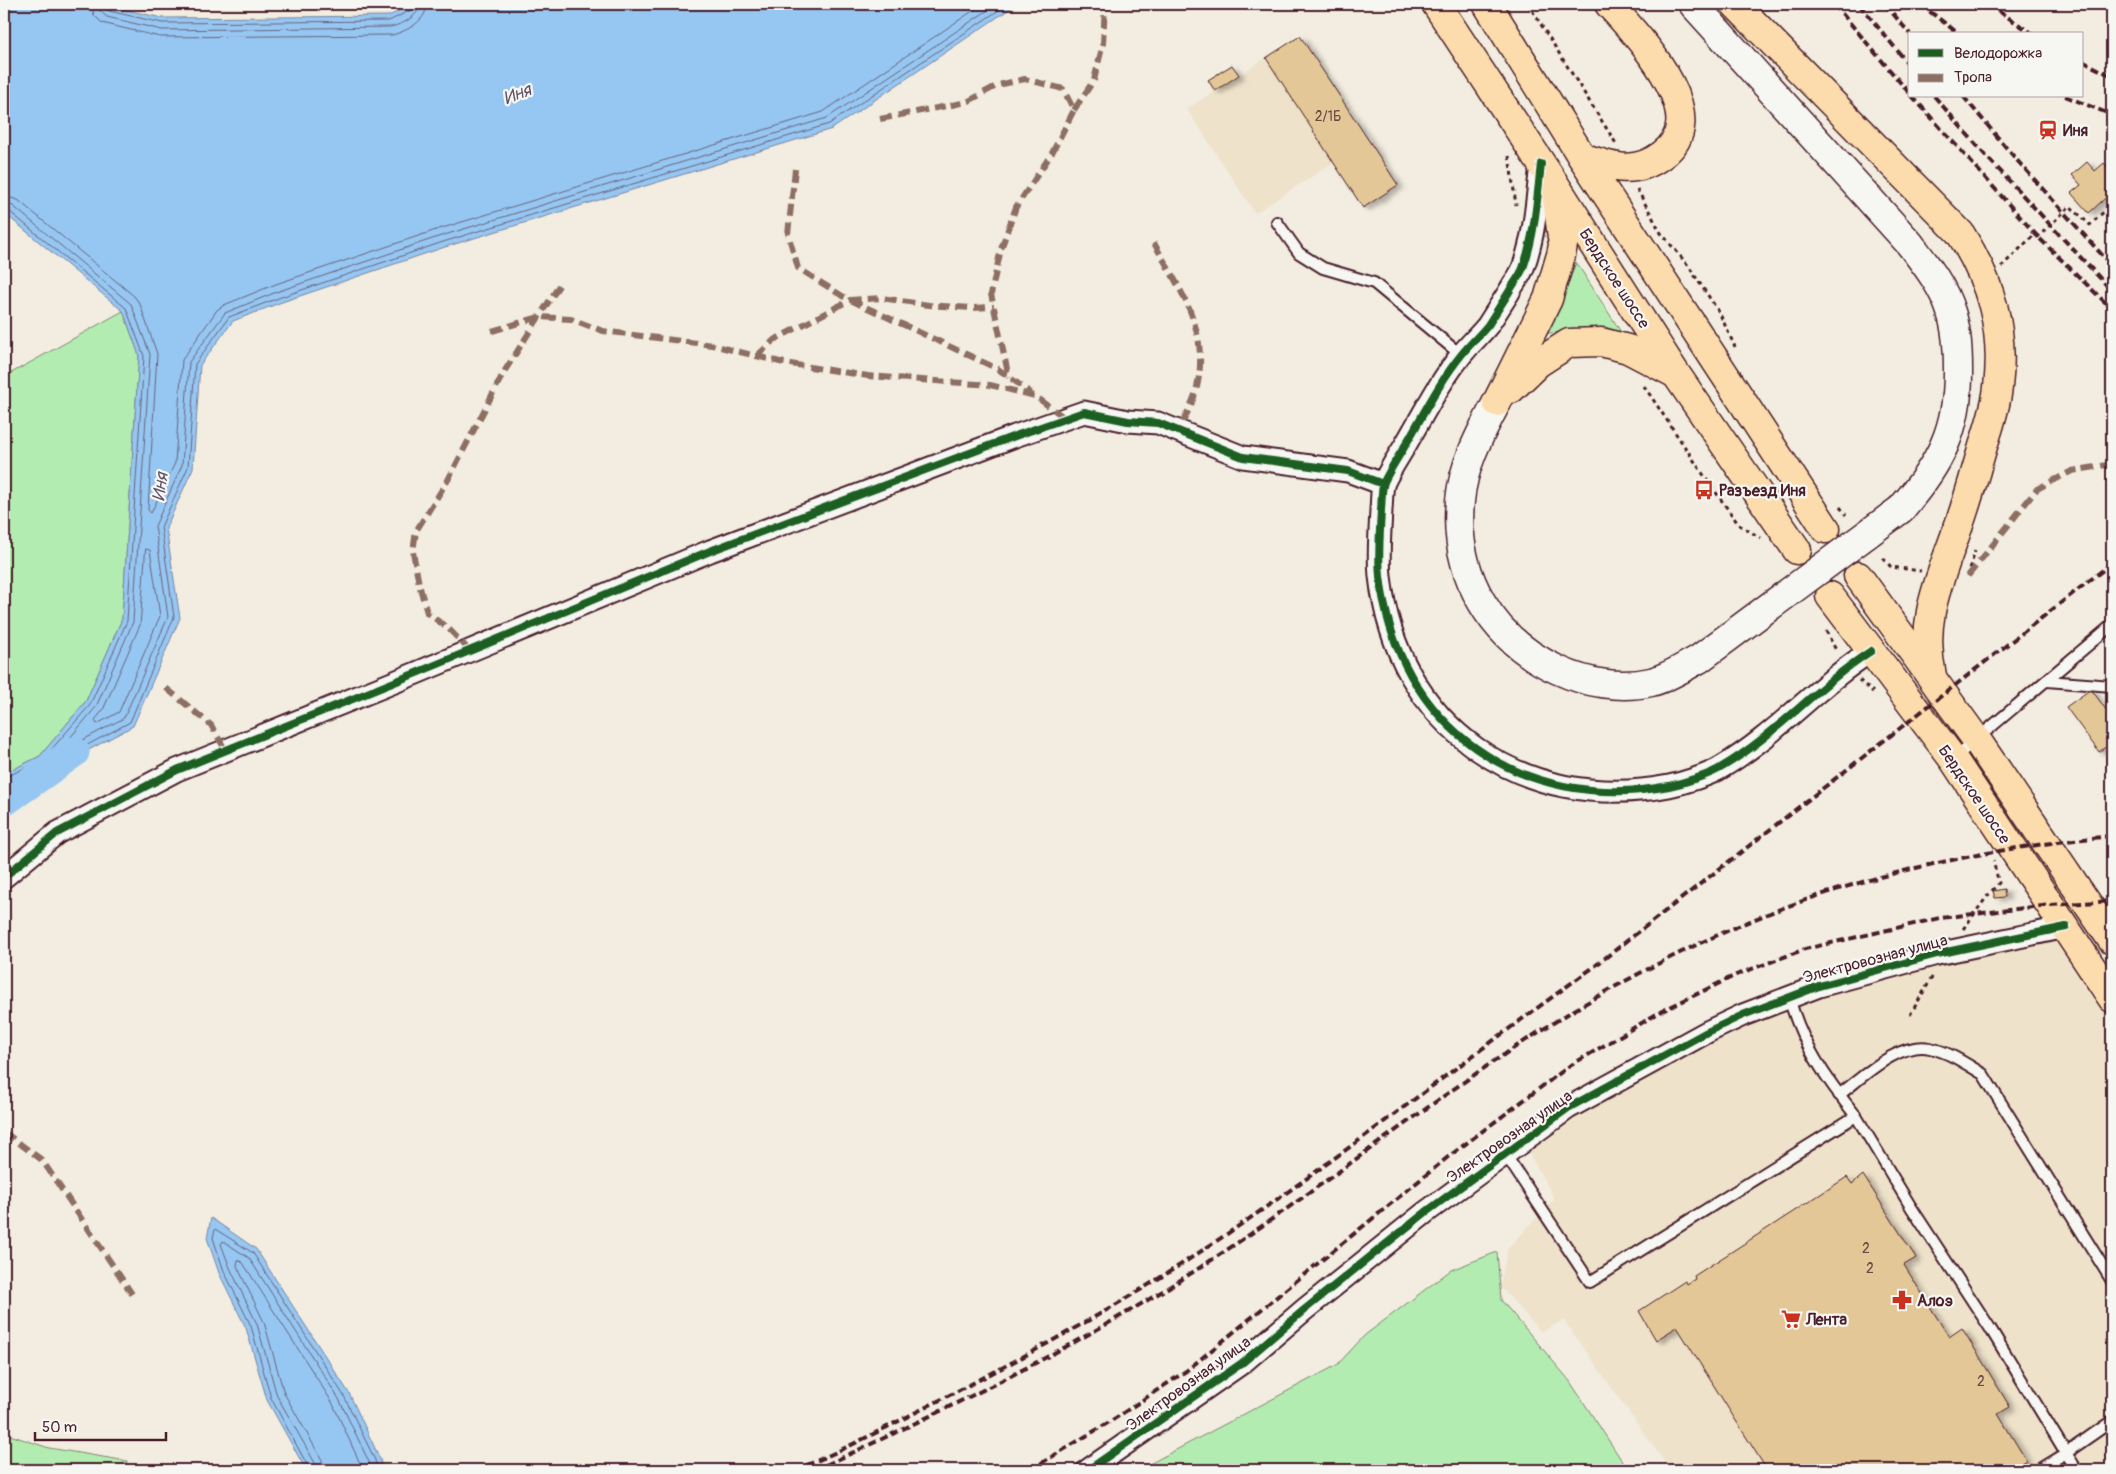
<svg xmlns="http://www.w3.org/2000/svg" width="2116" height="1474" font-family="Pangolin,sans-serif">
	<defs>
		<filter id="shadow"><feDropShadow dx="5.5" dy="3" stdDeviation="2.5" flood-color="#0004"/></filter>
	</defs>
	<rect width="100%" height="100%" fill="#f2ede0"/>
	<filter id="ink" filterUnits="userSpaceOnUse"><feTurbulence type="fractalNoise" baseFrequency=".02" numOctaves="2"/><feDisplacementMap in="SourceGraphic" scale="10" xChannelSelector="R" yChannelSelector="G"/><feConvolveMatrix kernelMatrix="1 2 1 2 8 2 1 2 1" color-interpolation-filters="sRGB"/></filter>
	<g filter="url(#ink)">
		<!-- built -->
		<g fill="#eee2ca">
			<polygon points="1300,36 1398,185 1363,208 1333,163 1255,213 1187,109 1215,91 1208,80 1232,65 1239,75"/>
			<polygon points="2057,929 2112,1008 2112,1470 1670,1470 1564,1320 1541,1332 1500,1286 1508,1248 1555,1199 1522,1141 1743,1015"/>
		</g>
		<!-- green -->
		<g fill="#b3ecb0" stroke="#7e866e">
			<polygon points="1576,262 1621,332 1605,327 1541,334 1568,285"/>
			<polygon points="123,311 139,355 122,619 86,701 40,756 4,774 4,377"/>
			<polygon points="1497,1252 1501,1300 1569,1380 1628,1470 1138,1470 1337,1365 1365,1335 1451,1270"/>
			<polygon points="4,1433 49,1448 127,1461 126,1470 4,1470"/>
		</g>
		<!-- water -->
		<g fill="#96c7f2" stroke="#7884a2">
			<polygon points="4,4 101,4 162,18 389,16 412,4 1017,4 832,129 445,247 282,302 233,321 200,365 193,468 166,528 180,618 133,726 4,796 4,774 40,756 86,701 122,619 139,355 123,311 4,213"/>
			<polygon points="211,1218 256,1249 349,1393 380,1459 382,1470 306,1470 267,1400 246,1328 219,1273 207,1238"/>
		</g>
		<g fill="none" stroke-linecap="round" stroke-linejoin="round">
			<!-- shore -->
			<g stroke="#68627b" stroke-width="1">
				<path d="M91 4 94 15 102 23 160 37 392 35C407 31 427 21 427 4"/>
				<path d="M99 4 100 11 107 17 162 30 390 27C401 25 419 17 420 4"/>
				<polyline points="105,4 109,11 162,23 389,21 411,10 413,4"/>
				<polyline points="4,196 18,200 134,296 140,304 157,354 148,510 151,513 175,463 182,360 217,310 224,305 276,284 439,229 823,112 983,4"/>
				<polyline points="4,203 13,206 131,304 150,354 133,622 96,707 64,745 66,749 124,718 168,617 155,526 182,465 189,362 225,313 279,291 441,236 827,118 997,4"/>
				<polyline points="4,210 9,211 126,308 144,356 127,621 90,705 43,759 4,778"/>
				<polygon points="146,549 150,550 160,616 119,712 97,724 95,720 103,710 140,625"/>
				<polyline points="4,790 130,722 174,617 161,527 188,467 195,364 229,317 281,297 443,242 829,124 1008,4"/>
				<polyline points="310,1470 271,1398 251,1326 224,1271 213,1238 215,1229 253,1253 344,1396 375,1460 377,1470"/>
				<polyline points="317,1470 315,1463 277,1396 257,1324 230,1268 221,1244 223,1241 249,1258 339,1399 369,1462 370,1470"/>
				<polyline points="324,1470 322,1460 284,1393 264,1322 237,1266 238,1260 243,1263 332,1402 363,1470"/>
			</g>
			<!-- river -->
			<polyline stroke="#96c7f2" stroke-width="31" points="4,801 74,752"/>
		</g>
		<!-- building -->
		<g fill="#e3c797" stroke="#4a1f2b" filter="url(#shadow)">
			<polygon points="1300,36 1398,185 1363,208 1266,58"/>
			<polygon points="1232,65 1239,75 1215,91 1208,80"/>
			<polygon points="2087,162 2095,171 2104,163 2112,172 2112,192 2089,213 2071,193 2081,185 2072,175"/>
			<polygon points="2091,689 2112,718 2112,742 2099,752 2066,707"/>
			<polygon points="2004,889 2005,897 1995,898 1993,891"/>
			<polygon points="1863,1175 1916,1258 1904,1265 1949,1337 1962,1328 2010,1407 1998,1414 2026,1460 2010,1470 1767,1470 1677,1327 1656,1340 1639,1311 1685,1281 1687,1284 1695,1279 1694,1276 1847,1177 1852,1184"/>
		</g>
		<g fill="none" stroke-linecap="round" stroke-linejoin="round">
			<defs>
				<g id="lane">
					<polyline points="1277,222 1299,253 1323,268 1374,283 1461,355"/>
					<polyline points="2047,681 2112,686"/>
					<polyline points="1953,759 2112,625"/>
					<path d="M1839 1095C1863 1077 1899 1041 1930 1048 1949 1052 1966 1064 1983 1074L2112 1281"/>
					<polyline points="1856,1116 1911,1207 1990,1328 2066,1453 2112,1421"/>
					<path d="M1505 1154 1590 1282 1856 1116C1827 1080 1801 1043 1789 997"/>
					<polyline points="2038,1470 2066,1453 2077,1470"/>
				</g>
				<g id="street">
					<path d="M1541 164C1537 199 1535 235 1523 268 1520 276 1513 284 1509 292 1502 303 1495 314 1488 325 1480 335 1470 344 1462 354 1440 381 1424 413 1406 444 1399 456 1390 469 1384 482 1381 490 1382 501 1381 510 1380 533 1378 554 1380 576 1396 727 1523 814 1669 786 1683 783 1710 775 1722 767 1776 735 1818 685 1871 651"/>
					<polyline points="4,877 57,833 177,770 397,681 710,551 1015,436 1084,412 1128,421 1158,423 1243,457 1348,471 1383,484"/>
					<polyline points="1088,1470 1242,1363 1304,1310 1426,1212 1568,1108 1707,1032 1743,1015 1819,986 1937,954 2066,927"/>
				</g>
				<g id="secondary">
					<path d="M1693 4 1910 244C1926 265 1943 286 1951 312 1957 330 1958 350 1958 368 1959 429 1940 464 1901 509"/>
					<path d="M1497 402C1480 434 1463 465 1460 501 1453 575 1492 640 1558 670 1586 683 1620 689 1651 682 1668 678 1684 667 1699 659"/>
				</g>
				<g id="highway">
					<polyline points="1436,4 1554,183 1676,374 1797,550"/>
					<polyline points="1487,4 1582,157 1826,529"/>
					<path d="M1735 4 1960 233C1991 282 2005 329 1998 387 1996 409 1987 432 1981 453 1973 480 1966 507 1956 533 1938 584 1920 621 1932 676"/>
					<path d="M1582 157C1612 167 1634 176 1662 155 1716 116 1637 36 1609 4"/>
					<polyline points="1511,389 1538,363 1569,343 1601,342 1628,349 1674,373"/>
					<polyline points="1497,402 1548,299 1561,255 1563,245 1556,192"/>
					<polyline points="1858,576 1976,739 2112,940"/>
					<polyline points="1830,596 1953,759 2112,998"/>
				</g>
			</defs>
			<!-- lane casing -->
			<use href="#lane" stroke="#4a1f2b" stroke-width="14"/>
			<!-- street casing -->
			<use href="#street" stroke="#4a1f2b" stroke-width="25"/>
			<!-- secondary casing -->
			<use href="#secondary" stroke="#4a1f2b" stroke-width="31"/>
			<!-- highway casing -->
			<use href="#highway" stroke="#4a1f2b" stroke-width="31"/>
			<!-- path -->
			<g stroke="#4a1f2b" stroke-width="3" stroke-dasharray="4 4" stroke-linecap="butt">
				<polyline points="1528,4 1617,145"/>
				<polyline points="1509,156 1516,205"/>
				<polyline points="1637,189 1661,233 1687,264 1719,312 1735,347"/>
				<polyline points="2001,267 2033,236 2038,237 2070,206 2090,225 2112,204"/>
				<polyline points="1644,386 1703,474 1739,525 1761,538"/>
				<polyline points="1840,507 1846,515"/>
				<polyline points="1883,558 1891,567 1921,571"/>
				<polyline points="1968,576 1975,551"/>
				<polyline points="1826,631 1837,652"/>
				<polyline points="1859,680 1873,692"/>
				<path d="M1963 929C1976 913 1985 897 1999 883L1993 861"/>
				<polyline points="1910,1015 1934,974"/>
			</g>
			<!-- lane -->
			<use href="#lane" stroke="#f6f6f2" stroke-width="10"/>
			<!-- street -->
			<use href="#street" stroke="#f6f6f2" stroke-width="21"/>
			<!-- secondary -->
			<use href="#secondary" stroke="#f6f6f2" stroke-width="28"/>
			<!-- highway -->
			<use href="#highway" stroke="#fcdcac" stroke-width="28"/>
			<!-- rail -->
			<g stroke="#4a1f2b" stroke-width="4" stroke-dasharray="8 4" stroke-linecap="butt">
				<polyline points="1834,4 1910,94"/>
				<polyline points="1859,4 1910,66"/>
				<polyline points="1885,4 1910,34"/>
				<polyline points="1920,4 1959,34"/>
				<polyline points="1988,4 2033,34"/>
				<polyline points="2082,61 2112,76"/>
				<polyline points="1912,96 2038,237 2112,309"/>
				<polyline points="1934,96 1987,157 2112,291"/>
				<polyline points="1963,96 2015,158 2112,266"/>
				<polyline points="2065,96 2112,115"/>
				<path d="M795 1470C845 1450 892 1424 940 1400 1030 1354 1119 1306 1203 1250 1336 1162 1461 1062 1591 969L2112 563"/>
				<path d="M815 1470C950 1408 1085 1343 1210 1261 1331 1182 1443 1090 1566 1015 1631 976 1699 941 1770 913 1878 871 1997 847 2112 836"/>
				<polyline points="1030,1470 1111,1421 1186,1371 1448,1157 1568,1067 1660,1012 1736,975 1805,949 1940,918 2050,905 2112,901"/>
			</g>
			<defs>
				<polyline id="secondary-bridge" points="1699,659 1901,509"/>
			</defs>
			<!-- secondary-bridge casing -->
			<use href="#secondary-bridge" stroke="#4a1f2b" stroke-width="31" stroke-linecap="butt"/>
			<!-- secondary-bridge -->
			<use href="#secondary-bridge" stroke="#f6f6f2" stroke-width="28"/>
			<!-- quiet -->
			<g stroke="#8d6e63" stroke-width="6" stroke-dasharray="12 6" stroke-linecap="butt">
				<polyline points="1074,110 1094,80 1103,44 1105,4"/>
				<polyline points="880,119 967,102 998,85 1025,79 1063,89 1074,110 1052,153 1016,207 1001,249 991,294 1009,378"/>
				<polyline points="795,169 788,234 798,268 844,297 998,369 1031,393"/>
				<path d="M1154 243C1180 290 1210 330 1197 387 1194 401 1185 417 1179 430"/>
				<polyline points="492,331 539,317 571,319 603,331 712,345 784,363 868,376 990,385 1035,396 1065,418"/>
				<polyline points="757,356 774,340 850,300 881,298 929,305 972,308 994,307"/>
				<polyline points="1968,576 2037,489 2072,471 2112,464"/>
				<polyline points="470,651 448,628 427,613 419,584 413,552 416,531 448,480 504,372 560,284"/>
				<polyline points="166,688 211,725 226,751"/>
				<polyline points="4,1132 42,1160 132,1294"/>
			</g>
			<defs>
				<g id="cycleway">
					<path d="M1541 164C1537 199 1535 235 1523 268 1520 276 1513 284 1509 292 1502 303 1495 314 1488 325 1480 335 1470 344 1462 354 1440 381 1424 413 1406 444 1399 456 1390 469 1384 482 1381 490 1382 501 1381 510 1380 533 1378 554 1380 576 1396 727 1523 814 1669 786 1683 783 1710 775 1722 767 1776 735 1818 685 1871 651"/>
					<polyline points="4,877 57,833 177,770 397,681 710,551 1015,436 1084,412 1128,421 1158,423 1243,457 1348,471 1383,484"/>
					<polyline points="1088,1470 1242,1363 1304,1310 1426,1212 1568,1108 1707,1032 1743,1015 1819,986 1937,954 2066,927"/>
				</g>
			</defs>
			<!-- cycleway casing -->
			<use href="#cycleway" stroke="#f6f6f2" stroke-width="11"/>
			<!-- cycleway -->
			<use href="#cycleway" stroke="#1b5e20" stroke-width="8"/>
		</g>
	</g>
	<!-- icons -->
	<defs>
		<symbol id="station-bare" viewBox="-9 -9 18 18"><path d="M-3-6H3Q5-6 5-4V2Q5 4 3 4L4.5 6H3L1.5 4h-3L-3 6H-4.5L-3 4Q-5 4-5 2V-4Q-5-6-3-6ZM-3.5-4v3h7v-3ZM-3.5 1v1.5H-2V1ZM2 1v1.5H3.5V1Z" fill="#c8321e" stroke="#f6f6f2" stroke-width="2.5" paint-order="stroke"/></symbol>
		<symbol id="bus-bare" viewBox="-9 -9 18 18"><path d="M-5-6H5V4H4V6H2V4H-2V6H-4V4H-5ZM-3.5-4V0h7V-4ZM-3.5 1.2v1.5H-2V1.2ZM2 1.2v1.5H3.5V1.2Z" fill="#c8321e" stroke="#f6f6f2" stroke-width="2.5" paint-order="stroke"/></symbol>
		<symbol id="pharmacy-bare" viewBox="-9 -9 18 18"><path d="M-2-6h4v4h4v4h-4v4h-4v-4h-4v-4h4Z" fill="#c8321e" stroke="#f6f6f2" stroke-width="2.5" paint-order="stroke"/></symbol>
		<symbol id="supermarket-bare" viewBox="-9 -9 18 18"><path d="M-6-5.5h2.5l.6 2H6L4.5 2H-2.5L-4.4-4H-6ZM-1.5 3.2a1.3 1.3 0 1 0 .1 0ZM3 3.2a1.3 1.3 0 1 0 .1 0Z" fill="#c8321e" stroke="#f6f6f2" stroke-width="2.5" paint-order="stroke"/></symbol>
	</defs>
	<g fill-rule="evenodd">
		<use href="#station-bare" x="2034" y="116" width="28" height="28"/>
		<use href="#bus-bare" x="1690" y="476" width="28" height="28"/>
		<use href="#pharmacy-bare" x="1888" y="1286" width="28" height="28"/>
		<use href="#supermarket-bare" x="1777" y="1305" width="28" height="28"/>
	</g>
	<g text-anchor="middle" stroke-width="4.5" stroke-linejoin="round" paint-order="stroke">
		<!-- number labels -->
		<g font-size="14" fill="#704946">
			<text x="1328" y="121">2/1Б</text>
			<text x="1866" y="1253">2</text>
			<text x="1870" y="1273">2</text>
			<text x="1981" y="1386">2</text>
		</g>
		<!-- poi labels -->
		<g font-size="16" font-weight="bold" fill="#4a1f2b" stroke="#f6f6f2" text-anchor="start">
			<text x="2063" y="136">Иня</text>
			<text x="1719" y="496">Разъезд Иня</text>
			<text x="1917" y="1306">Алоэ</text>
			<text x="1806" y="1325">Лента</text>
		</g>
		<!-- street labels -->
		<g font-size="16" fill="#4a1f2b" stroke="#f6f6f2">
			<text transform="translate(1615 278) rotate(57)" y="6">Бердское шоссе</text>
			<text transform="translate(1975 794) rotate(56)" y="6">Бердское шоссе</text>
			<text transform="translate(1875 958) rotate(-15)" y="6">Электровозная улица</text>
			<text transform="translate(1509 1136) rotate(-35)" y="6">Электровозная улица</text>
			<text transform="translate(1188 1383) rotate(-36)" y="6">Электровозная улица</text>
		</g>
		<!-- water labels -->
		<g font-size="18" font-style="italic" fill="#615167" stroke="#f6f6f2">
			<text transform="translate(517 94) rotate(-22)" y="6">Иня</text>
			<text transform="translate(160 487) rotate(-83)" y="6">Иня</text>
		</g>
	</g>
	<!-- margin -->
	<rect width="2116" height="1474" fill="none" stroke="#f6f6f2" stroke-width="20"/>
	<rect x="10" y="10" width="2096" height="1454" fill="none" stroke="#4a1f2b" stroke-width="2" filter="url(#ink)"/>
	<!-- legend -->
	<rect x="1908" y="32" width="175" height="65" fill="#f6f6f2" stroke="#b1a0a2"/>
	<rect x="1918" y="49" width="25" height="8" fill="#1b5e20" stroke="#b1a0a2"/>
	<text x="1954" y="58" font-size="15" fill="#4a1f2b">Велодорожка</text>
	<rect x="1918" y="74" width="25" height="8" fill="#8d6e63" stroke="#b1a0a2"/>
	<text x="1954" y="82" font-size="15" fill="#4a1f2b">Тропа</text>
	<!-- scale -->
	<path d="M35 1432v8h131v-8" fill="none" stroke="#4a1f2b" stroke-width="2.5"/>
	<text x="42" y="1432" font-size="15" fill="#4a1f2b" stroke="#f6f6f2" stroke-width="4" paint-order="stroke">50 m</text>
</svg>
